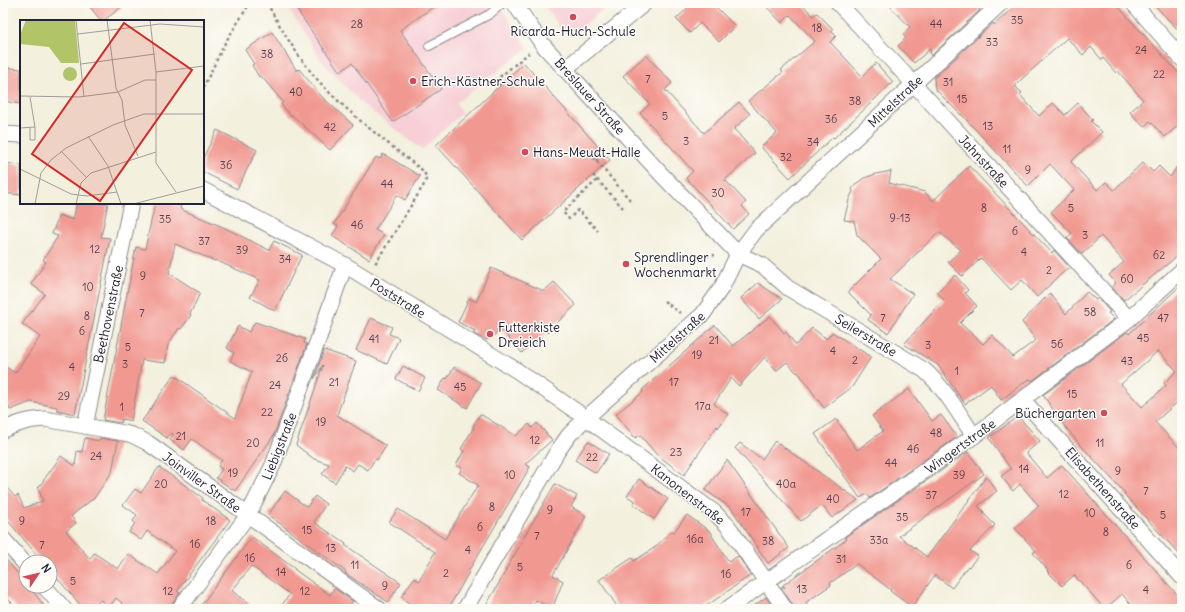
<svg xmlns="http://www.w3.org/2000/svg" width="1185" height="612" font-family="Delius,sans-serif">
	<rect width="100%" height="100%" fill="#fdfcf7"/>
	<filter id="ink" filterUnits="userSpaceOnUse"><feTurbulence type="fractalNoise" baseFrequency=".025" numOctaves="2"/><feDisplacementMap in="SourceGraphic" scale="8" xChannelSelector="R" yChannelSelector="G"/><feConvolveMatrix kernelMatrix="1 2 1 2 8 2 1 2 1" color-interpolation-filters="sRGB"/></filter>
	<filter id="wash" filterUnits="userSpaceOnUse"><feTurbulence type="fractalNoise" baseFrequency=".012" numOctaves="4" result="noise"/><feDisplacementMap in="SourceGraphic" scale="16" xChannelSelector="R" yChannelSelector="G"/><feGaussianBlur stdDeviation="0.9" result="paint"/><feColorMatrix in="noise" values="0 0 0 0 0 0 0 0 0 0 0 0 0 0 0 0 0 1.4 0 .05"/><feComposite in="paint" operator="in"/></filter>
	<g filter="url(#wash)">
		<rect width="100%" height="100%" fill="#f3f0de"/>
		<!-- built -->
		<g fill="#f7cfd5">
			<polygon points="285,3 498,3 528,48 456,103 462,113 422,150 360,102 321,60"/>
			<polygon points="543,3 611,3 574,33 561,30"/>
		</g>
		<g id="blocks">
			<!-- building -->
			<g fill="#f19991" fill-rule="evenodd">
				<polygon points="87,3 127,3 103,21 101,21"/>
				<polygon points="292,3 439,3 400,30 441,89 393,122 352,63 340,72"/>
				<polygon points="693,3 712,3 735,26 719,42 700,23 690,33 676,19"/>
				<polygon points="763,3 803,3 802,4 813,16 817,13 833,29 831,31 836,36 830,42 862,76 876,63 893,82 834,138 833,137 790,178 761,147 777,133 748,101 783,72 781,70 815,41 790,15 782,23"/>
				<polygon points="887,3 974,3 980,10 931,56 930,49 914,63 898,46 906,38 903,35 910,27"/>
				<polygon points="1018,3 1115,3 1182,77 1182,122 1165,137 1150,121 1144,127 1130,112 1143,100 1118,71 1116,73 1103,58 1102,60 1091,47 1083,55 1067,38 1023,78 1015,86 1022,93 1020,95 1039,116 1053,103 1065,115 1078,103 1093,120 1091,121 1102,132 1071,162 1097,190 1106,182 1114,190 1143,162 1153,172 1159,166 1170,177 1182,159 1182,252 1124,300 1112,287 1116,283 1109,275 1124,262 1101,236 1082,254 1067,238 1072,233 1051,212 1074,190 1050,164 1028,186 961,114 961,115 935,89 934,78 993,23 994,25"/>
				<polygon points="1153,3 1182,3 1182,34 1163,14"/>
				<polygon points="272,32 297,71 299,69 322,97 353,125 330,150 292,115 291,116 281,104 283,102 261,76 259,77 252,65 254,64 245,50"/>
				<polygon points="646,55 672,83 665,90 704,133 739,102 750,114 734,129 755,153 725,180 746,202 742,206 749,214 733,229 686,178 693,171 640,113 650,104 623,76"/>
				<polygon points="524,63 610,160 522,240 436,145"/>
				<polygon points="3,67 21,69 21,104 3,101"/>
				<polygon points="217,130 257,150 237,189 203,172 203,158"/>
				<polygon points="383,154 420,176 405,200 397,195 375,230 384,235 369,259 332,236 338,226 334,224 354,192 376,157 380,159"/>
				<polygon points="3,163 21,165 21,195 3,193"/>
				<polygon points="969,166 1052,253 1054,250 1069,267 1037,297 1022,280 1011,290 981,258 962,276 948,262 961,250 939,232 890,279 913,294 888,333 868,320 871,315 848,292 881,259 857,235 854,221 844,220 849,200 853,191 852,189 857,183 864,178 876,174 891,171 889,183 925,192 933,201"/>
				<polygon points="77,203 108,203 101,237 110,238 75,414 57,410 57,407 31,402 10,410 3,390 3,365 15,373 40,337 22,324 45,294 31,284 46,262 43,260 58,236 52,234 59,215 73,220"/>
				<polygon points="155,203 168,203 181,206 180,209 223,227 269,250 274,241 302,255 275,311 250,297 260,280 215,260 215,261 175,244 169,273 200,293 190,314 191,315 181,329 179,328 168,345 165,363 142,360 131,421 122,419 121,423 103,420 136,247 145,249"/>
				<polygon points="491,268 544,291 554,282 576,305 530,348 528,347 522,353 502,330 486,340 474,334 475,331 458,322 469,298 476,302"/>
				<polygon points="955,275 968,290 965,293 977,306 960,323 983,344 992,335 1013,357 1036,340 1022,322 1050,293 1066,314 1087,292 1096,300 1098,298 1110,312 1108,313 1114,319 1032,381 1030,379 1026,381 1001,400 991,385 965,404 938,365 904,344 944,300 937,292"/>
				<polygon points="758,283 782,299 759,319 741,298"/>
				<path d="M1182 284V398L1155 422 1182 451V557L1124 494 1125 493 1076 440 1063 424 1043 395 1127 332 1129 334ZM1158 351 1177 371 1164 383 1166 386 1142 407 1121 384Z"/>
				<polygon points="770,316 784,333 786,332 796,345 812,328 827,339 832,332 871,357 852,387 824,408 798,372 797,373 787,362 776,371 765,357 739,386 731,378 714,404 728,414 718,428 717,426 684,475 656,454 640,435 635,438 616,414 643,392 642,390 715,325 733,346"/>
				<polygon points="371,318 392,327 389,334 399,338 387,364 356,350"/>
				<polygon points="255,322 305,339 304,343 307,344 274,435 235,491 216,478 222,469 218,466 222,460 192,439 184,450 170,440 173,435 172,433 167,438 142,421 174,375 235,418 252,372 230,361 234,353 227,348 238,326 249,332"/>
				<polygon points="324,350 356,361 337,415 386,446 377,460 375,459 368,470 358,464 353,471 345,466 335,483 322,474 329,464 314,459 296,445 323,365 314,379"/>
				<polygon points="403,366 425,378 418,391 396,379"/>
				<polygon points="454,367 481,383 467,408 438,390 445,378 447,379"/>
				<polygon points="909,389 932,421 941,415 957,437 870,498 867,494 860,498 815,434 836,419 857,450 883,431 872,416"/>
				<polygon points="480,414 516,436 529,424 532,428 537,423 552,440 525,464 530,467 468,572 469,572 448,609 417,609 401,597 414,578 419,581 435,552 389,522 398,509 445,539 478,485 459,473 462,468 456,465 464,451 461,449 474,427 473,426"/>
				<polygon points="1018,416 1040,441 1026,453 1047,478 1062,465 1182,600 1182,609 1135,609 1122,594 1105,609 1074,575 1062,586 1047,571 1048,570 1033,553 1036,551 1015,528 1039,506 1020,484 1013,491 1001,476 1011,469 989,438"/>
				<polygon points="85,438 99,441 100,438 118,441 112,472 95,497 71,516 76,523 66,531 90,559 94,553 118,569 128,554 158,574 175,551 147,531 141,540 129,532 135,523 133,521 137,515 123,505 135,489 141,493 159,467 203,498 202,500 230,520 177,591 180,593 172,604 170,609 129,609 116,598 108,608 101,600 89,609 84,609 50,570 50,562 43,562 3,515 3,483 15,497 18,495 24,508 43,501 38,488 61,456 75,466 77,451 82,452"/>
				<polygon points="588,441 609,454 596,473 575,460"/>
				<polygon points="775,441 858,500 832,518 822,505 801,521 735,448 740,443 762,459"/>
				<polygon points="968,452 984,474 899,536 927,557 986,477 997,491 978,506 984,512 983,513 995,525 970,551 978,556 969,567 968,566 952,588 935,575 912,607 890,591 891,590 857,564 830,583 831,585 805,603 813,609 794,609 792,604 781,587 782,586 785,588 783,585 847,539 845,537"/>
				<polygon points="727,460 789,548 768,563 731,508 705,490"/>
				<polygon points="639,479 668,499 654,519 633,504 635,501 627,496"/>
				<polygon points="555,484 577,496 571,507 586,516 553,575 563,581 552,609 536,600 531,609 484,609 506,571 505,571 522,542 521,542"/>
				<polygon points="285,491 307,507 315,496 326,504 314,522 346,544 345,545 401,583 388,602 345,573 346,572 341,568 268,515"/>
				<polygon points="687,515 712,533 712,536 729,562 738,556 751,575 702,609 619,609 599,580 632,558 634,561 654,548 672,531 674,532"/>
				<polygon points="252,537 295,569 295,570 330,595 334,588 353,601 348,607 350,609 279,609 290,594 251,566 232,591 256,609 190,609 194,604 199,608"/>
				<polygon points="3,556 26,583 26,586 28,586 47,609 18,609 3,594"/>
				<polygon points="766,597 774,609 750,609"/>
			</g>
		</g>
	</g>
	<g filter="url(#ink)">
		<use href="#blocks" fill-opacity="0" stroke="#8a898c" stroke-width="1"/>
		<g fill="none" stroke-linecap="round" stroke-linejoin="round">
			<defs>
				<polyline id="lane" points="429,46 490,14 503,3"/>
				<g id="street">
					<path d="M514 3 543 45 661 174 738 254 762 265 788 288 924 370C945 388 959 414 974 436"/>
					<polyline points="838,3 913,83 1129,319"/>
					<polyline points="1133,3 1182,59"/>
					<polyline points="565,69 645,3"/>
					<polyline points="3,134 21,135"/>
					<polyline points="203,190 345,265 516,370 586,418 714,512 728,526 785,609"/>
					<polyline points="1023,400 1182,577"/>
					<polyline points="85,426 131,203"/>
					<path d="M3 430C19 423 27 420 45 419L124 433 132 435 148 443 379 609"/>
					<polyline points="3,539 26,565"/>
					<polyline points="44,586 64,609"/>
					<polyline points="179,609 248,515 273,465 345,265"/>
					<polyline points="465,609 557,452 569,435 586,418 703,314 722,287 738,254 756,230 1001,3"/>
					<polyline points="727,609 974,436 1129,319 1182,270"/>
				</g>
			</defs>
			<!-- lane casing -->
			<use href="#lane" stroke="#8a898c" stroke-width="10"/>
			<!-- street casing -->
			<use href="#street" stroke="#8a898c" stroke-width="17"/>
			<!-- path -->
			<g stroke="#8a898c" stroke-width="2.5" stroke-dasharray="3 3" stroke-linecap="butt">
				<path d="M267 3C284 34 303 66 328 91 357 120 390 145 422 170 426 175 427 177 425 183L375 264"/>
				<polyline points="500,86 496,80 529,53"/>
				<polyline points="203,88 225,43 250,3"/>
				<polyline points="593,157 631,201"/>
				<polyline points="596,161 603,154"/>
				<polyline points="593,175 623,208"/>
				<polyline points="597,180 563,212 569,219 578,210 598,231"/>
				<polyline points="683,259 715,255"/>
				<polyline points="664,301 680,313"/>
			</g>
			<!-- lane -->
			<use href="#lane" stroke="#fff" stroke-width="8"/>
			<!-- street -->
			<use href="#street" stroke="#fff" stroke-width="15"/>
		</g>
	</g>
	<!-- markers -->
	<g fill="#d1495b" stroke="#fdfcf7" stroke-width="1.5">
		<circle cx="573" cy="17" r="4"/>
		<circle cx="413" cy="81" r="4"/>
		<circle cx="525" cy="152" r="4"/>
		<circle cx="626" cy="264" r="4"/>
		<circle cx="490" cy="334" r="4"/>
		<circle cx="1104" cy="413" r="4"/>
	</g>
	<g text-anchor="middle" stroke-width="3" stroke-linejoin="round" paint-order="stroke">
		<!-- number labels -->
		<g font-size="11" fill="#564050">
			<text x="1017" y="24">35</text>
			<text x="357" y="28">28</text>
			<text x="936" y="28">44</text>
			<text x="817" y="32">18</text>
			<text x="992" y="46">33</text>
			<text x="1141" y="54">24</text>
			<text x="267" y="58">38</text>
			<text x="1159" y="78">22</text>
			<text x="648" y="83">7</text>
			<text x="948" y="86">31</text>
			<text x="296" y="96">40</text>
			<text x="962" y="103">15</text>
			<text x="855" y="105">38</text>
			<text x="665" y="120">5</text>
			<text x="831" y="123">36</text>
			<text x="988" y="130">13</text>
			<text x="330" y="131">42</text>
			<text x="686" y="145">3</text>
			<text x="813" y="146">34</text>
			<text x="1007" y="153">11</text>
			<text x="786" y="161">32</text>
			<text x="226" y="169">36</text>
			<text x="1028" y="174">9</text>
			<text x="387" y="188">44</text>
			<text x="718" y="197">30</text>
			<text x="984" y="212">8</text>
			<text x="1071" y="212">5</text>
			<text x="900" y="222">9-13</text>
			<text x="165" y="223">35</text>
			<text x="357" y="229">46</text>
			<text x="1015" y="235">6</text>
			<text x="1085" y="239">3</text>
			<text x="204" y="245">37</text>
			<text x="95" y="253">12</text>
			<text x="242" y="254">39</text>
			<text x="1024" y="256">4</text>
			<text x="1159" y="259">62</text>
			<text x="285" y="263">34</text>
			<text x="1049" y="274">2</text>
			<text x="143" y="280">9</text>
			<text x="1127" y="283">60</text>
			<text x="88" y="291">10</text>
			<text x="1090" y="316">58</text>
			<text x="142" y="317">7</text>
			<text x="87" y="320">8</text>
			<text x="883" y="322">7</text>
			<text x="1163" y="322">47</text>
			<text x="82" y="335">6</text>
			<text x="1143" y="342">45</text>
			<text x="374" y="343">41</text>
			<text x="714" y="344">21</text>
			<text x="1057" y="348">56</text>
			<text x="928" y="349">3</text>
			<text x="128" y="351">5</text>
			<text x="833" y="355">4</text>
			<text x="697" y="359">19</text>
			<text x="282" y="362">26</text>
			<text x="855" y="364">2</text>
			<text x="1127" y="365">43</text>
			<text x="125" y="368">3</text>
			<text x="72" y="371">4</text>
			<text x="957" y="375">1</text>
			<text x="334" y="386">21</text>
			<text x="674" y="386">17</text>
			<text x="275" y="389">24</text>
			<text x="460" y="391">45</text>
			<text x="1072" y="398">15</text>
			<text x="64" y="400">29</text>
			<text x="703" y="410">17a</text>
			<text x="122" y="411">1</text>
			<text x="267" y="416">22</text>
			<text x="321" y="426">19</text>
			<text x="936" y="437">48</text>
			<text x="181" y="440">21</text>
			<text x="535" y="444">12</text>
			<text x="253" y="447">20</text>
			<text x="1100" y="447">11</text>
			<text x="913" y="453">46</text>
			<text x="676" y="456">23</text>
			<text x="96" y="460">24</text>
			<text x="592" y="461">22</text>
			<text x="891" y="467">44</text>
			<text x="1024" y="473">14</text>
			<text x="1118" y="475">9</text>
			<text x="233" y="477">19</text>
			<text x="510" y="479">10</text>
			<text x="959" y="479">39</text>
			<text x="161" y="488">20</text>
			<text x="786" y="488">40a</text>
			<text x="1146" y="495">7</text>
			<text x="1064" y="498">12</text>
			<text x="931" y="499">37</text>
			<text x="833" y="503">40</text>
			<text x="492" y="511">8</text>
			<text x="550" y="514">9</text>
			<text x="746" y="516">17</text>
			<text x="1090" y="517">10</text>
			<text x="1163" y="519">5</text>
			<text x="902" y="521">35</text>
			<text x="22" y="525">9</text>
			<text x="211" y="525">18</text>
			<text x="480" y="531">6</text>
			<text x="307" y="534">15</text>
			<text x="1106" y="536">8</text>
			<text x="537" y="540">7</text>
			<text x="695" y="543">16a</text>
			<text x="879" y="544">33a</text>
			<text x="768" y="545">38</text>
			<text x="195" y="548">16</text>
			<text x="42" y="549">7</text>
			<text x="331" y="552">13</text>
			<text x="468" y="554">4</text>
			<text x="250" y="562">16</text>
			<text x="841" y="563">31</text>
			<text x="355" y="569">11</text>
			<text x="1129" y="569">6</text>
			<text x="520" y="571">5</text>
			<text x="281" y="576">14</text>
			<text x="446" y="577">2</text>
			<text x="726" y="578">16</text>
			<text x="73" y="585">5</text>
			<text x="385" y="590">9</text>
			<text x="802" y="593">13</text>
			<text x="1146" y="594">4</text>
			<text x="168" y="595">12</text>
			<text x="305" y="595">12</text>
		</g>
		<!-- poi labels -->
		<g font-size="13" fill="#22223b" stroke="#fdfcf7" text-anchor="start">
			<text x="573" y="36" text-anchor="middle">Ricarda-Huch-Schule</text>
			<text x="421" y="86">Erich-Kästner-Schule</text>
			<text x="533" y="157">Hans-Meudt-Halle</text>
			<text x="634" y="262">Sprendlinger<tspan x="634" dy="15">Wochenmarkt</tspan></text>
			<text x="498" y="332">Futterkiste<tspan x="498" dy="15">Dreieich</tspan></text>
			<text x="1096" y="418" text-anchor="end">Büchergarten</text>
		</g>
		<!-- street labels -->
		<g font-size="13" fill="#22223b" stroke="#fdfcf7">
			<text transform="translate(590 96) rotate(48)" y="5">Breslauer Straße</text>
			<text transform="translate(895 101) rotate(-43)" y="5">Mittelstraße</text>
			<text transform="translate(984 161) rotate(47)" y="5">Jahnstraße</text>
			<text transform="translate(398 298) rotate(32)" y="5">Poststraße</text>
			<text transform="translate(108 314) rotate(-78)" y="5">Beethovenstraße</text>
			<text transform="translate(866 335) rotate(31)" y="5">Seilerstraße</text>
			<text transform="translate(677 337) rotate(-42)" y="5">Mittelstraße</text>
			<text transform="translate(279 446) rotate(-68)" y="5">Liebigstraße</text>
			<text transform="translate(960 446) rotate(-36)" y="5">Wingertstraße</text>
			<text transform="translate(202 482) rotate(36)" y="5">Joinviller Straße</text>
			<text transform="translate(1103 488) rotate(48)" y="5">Elisabethenstraße</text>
			<text transform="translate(688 494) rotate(38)" y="5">Kanonenstraße</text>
		</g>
	</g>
	<!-- overview -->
	<g transform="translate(20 20)">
		<rect width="184" height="184" fill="#f3f0de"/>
		<path d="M6 0H55L59 43H41L29 27 0 24V15ZM43 54a7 7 0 1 1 14 0a7 7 0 1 1-14 0Z" fill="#b1c468"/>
		<path fill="none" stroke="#9f9e9d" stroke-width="1" d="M56 0 64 77M87 0 96 68 102 80 105 105 118 136M130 0 136 52V143L156 172M58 14 140 4 184 7M61 44 135 34M136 52 184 46M0 76 59 77 98 72 125 60H136M10 77 15 107M0 108 15 107V120H10V108M68 116 88 146 101 184M41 131 66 157M0 149 51 174 67 176 97 172M15 184 21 153 31 140 46 128 93 105 124 94H184M56 184 61 163 71 153 136 132M113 184 184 166"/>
		<path fill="#d62828" fill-opacity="0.15" stroke="#d62828" stroke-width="2" d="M104 3 172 50 80 181 12 134Z"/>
		<rect width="184" height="184" fill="none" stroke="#22223b" stroke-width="2"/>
	</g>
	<!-- margin -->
	<rect width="1185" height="612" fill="none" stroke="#fdfcf7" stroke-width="16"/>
	<!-- north arrow -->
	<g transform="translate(38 574) rotate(55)"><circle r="19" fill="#fdfcf7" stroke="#a5a5ac"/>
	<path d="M0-3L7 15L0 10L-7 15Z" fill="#d1495b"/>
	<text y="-6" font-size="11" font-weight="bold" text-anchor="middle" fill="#22223b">N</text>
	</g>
</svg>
